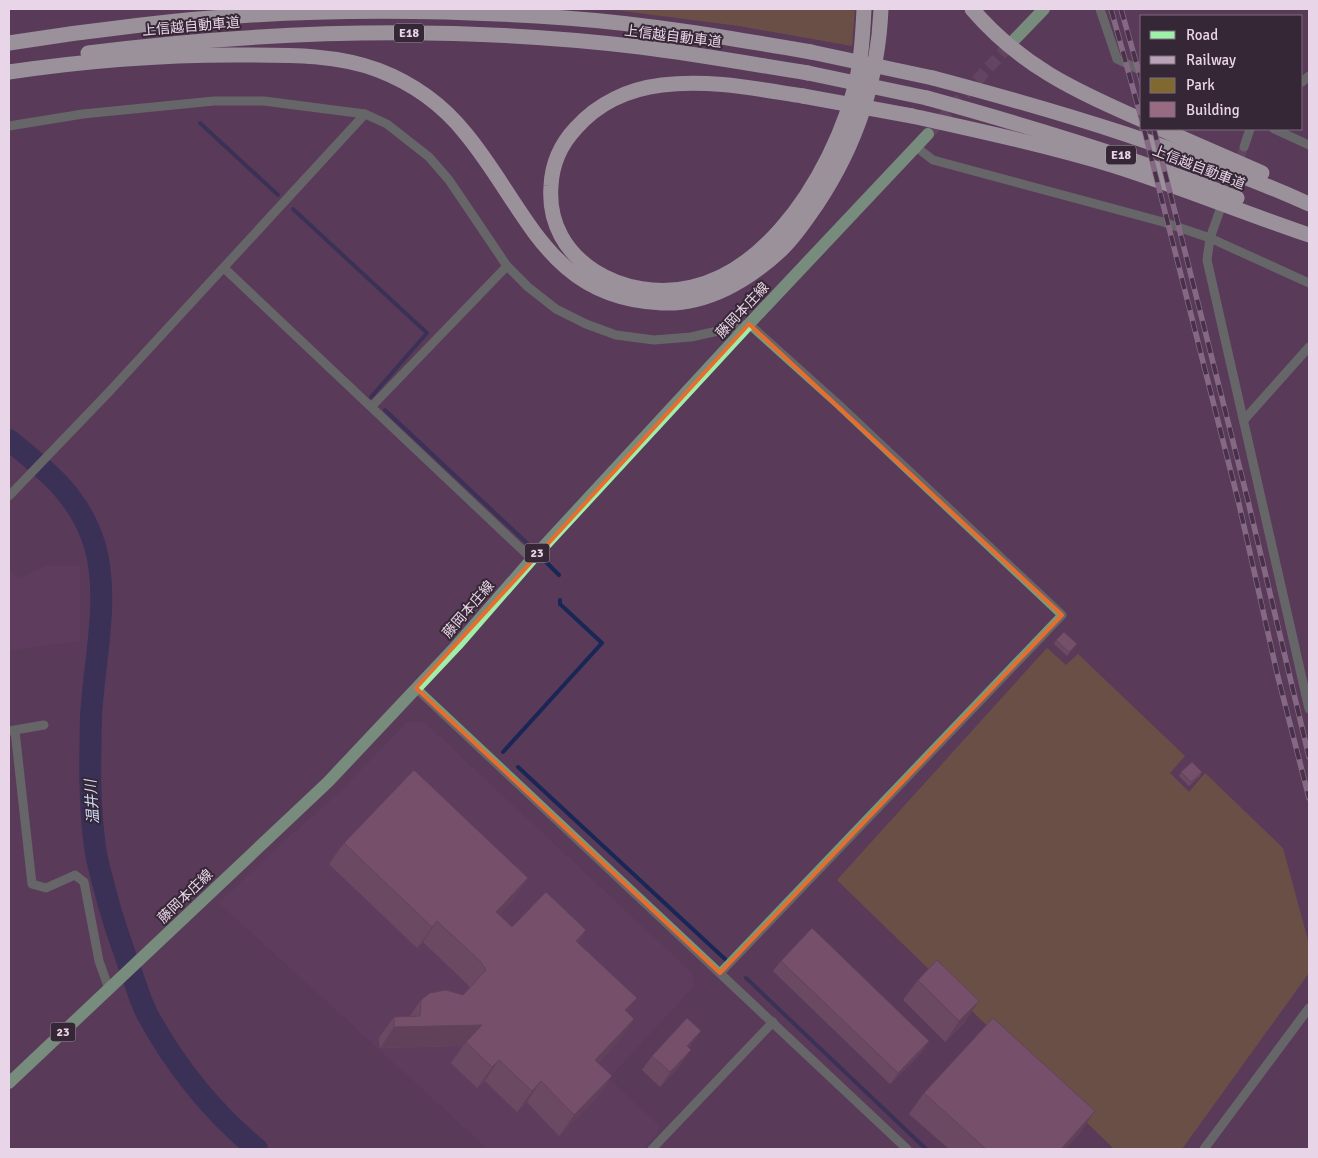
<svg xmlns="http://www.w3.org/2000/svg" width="1318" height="1158" font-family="Signika,'Noto Sans JP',sans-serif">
	<rect width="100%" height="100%" fill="#5a3a59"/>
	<!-- built -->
	<g fill="#653f64">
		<polygon points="46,566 80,566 80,641 9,650 9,567 18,579"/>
		<polygon points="407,722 424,722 692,973 694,986 609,1078 659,1126 657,1133 643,1149 488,1149 219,903 282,843 340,792"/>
	</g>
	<!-- green -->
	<g fill="#7f6931">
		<polygon points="608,9 855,9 852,46 739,26"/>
		<polygon points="1047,648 1066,665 1078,654 1185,756 1170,773 1189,792 1205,773 1283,848 1309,944 1309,973 1182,1149 1114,1149 837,880"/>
	</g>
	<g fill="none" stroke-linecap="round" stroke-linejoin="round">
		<!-- stream -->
		<g stroke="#182756" stroke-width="4">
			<polyline points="200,123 278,195"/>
			<polyline points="293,209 427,333 371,397"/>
			<polyline points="385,410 529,545"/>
			<polyline points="545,561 559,575"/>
			<polyline points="503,752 602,643 560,604 560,600"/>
			<polyline points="518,767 726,960"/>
			<polyline points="746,978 926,1149"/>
		</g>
		<!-- river -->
		<path stroke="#182756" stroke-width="22" d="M9 440C47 471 80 496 95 546 110 599 94 661 91 716 90 760 89 804 95 847 97 863 102 878 106 894 113 922 123 949 133 977 137 989 141 1002 147 1014 175 1065 212 1112 257 1149"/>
		<!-- minor-tunnel -->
		<polyline stroke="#6f516e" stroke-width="9" stroke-dasharray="9 4.5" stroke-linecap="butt" points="1225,196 1244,147"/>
		<!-- major-tunnel -->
		<polyline stroke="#6f516e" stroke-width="12" stroke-dasharray="12 6" stroke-linecap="butt" points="928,134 1015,39"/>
		<!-- minor -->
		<g stroke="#759c7a" stroke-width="9">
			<polyline points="1100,9 1117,59 1142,71"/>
			<polyline points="1302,82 1309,76"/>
			<polyline points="9,126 83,114 214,101 264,101 365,114 387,124 429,157 449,180 507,266 528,287 556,309 586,324 616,335 654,340 691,337 749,324 839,405 1062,615 720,973"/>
			<polyline points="1274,129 1309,145"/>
			<polyline points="916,147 933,160 1163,222 1210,238 1309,283"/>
			<polyline points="1244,147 1250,129"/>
			<polyline points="1220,210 1210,238 1207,260 1309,709"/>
			<polyline points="224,268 532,559"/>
			<polyline points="372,406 507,266"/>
			<polyline points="1244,420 1309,347"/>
			<polyline points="9,496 108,393 365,114"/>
			<polyline points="416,688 907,1149"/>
			<polyline points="9,731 44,725"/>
			<polyline points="15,731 32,884 46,888 75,875 84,882 99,961 109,989"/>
			<polyline points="652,1149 773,1022"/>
			<polyline points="1204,1149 1309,1008"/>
		</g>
		<!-- major -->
		<g stroke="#9eefa9" stroke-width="12">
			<polyline points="1015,39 1044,9"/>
			<polyline points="9,1083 328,782 457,645 532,559 749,324 928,134"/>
		</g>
		<!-- highway -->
		<g stroke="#e8fae9" stroke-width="15">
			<path d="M972 9C1021 66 1074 90 1142 120"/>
			<path d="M9 43C53 36 97 30 141 25 282 8 425 8 566 18 649 24 730 38 811 52"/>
			<path d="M88 53C270 30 457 25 640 47 696 54 752 64 808 73"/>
			<path d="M9 72C89 60 170 54 251 55 293 55 338 55 378 70 412 83 443 105 466 134 527 208 548 299 662 303 707 305 749 280 781 250 795 237 806 220 817 204 857 144 878 81 881 9"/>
			<path d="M933 78C1061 112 1188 150 1309 204"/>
			<path d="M803 96C757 89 709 79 662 85 629 89 598 103 576 128 561 144 552 164 551 186 545 262 626 303 692 287 727 279 757 256 780 230 817 189 847 127 858 73 862 52 863 30 864 9"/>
			<path d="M927 98C1032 127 1135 158 1237 198"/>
			<path d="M912 116C980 131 1049 146 1115 166 1181 187 1244 213 1309 235"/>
			<polyline points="1161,129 1262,173"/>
		</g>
		<defs>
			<g id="rail">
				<polyline points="1111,9 1142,121"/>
				<polyline points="1121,9 1142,83"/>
				<polyline points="1144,129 1239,504 1277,673 1309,798"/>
				<polyline points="1154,129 1248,501 1309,757"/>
			</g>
		</defs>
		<!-- rail casing -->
		<use href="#rail" stroke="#baa3b9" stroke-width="5.5"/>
		<!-- rail -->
		<use href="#rail" stroke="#362736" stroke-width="4" stroke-dasharray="11" stroke-linecap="butt"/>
		<!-- highway-bridge -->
		<g stroke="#e8fae9" stroke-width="15">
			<polyline points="811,52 933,78"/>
			<polyline points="808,73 927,98"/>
			<polyline points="803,96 912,116"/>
		</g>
	</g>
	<!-- wall -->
	<g fill="#845c70">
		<polygon points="1056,640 1077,644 1067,656 1054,644"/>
		<polygon points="1181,772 1202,772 1200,776 1189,786 1179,776"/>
		<polygon points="344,843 514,899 499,914 512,927 586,930 578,942 627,1012 634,1019 619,1040 598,1063 612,1076 597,1097 559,1136 527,1102 517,1112 485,1081 477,1088 451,1063 463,1046 380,1048 379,1038 394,1017 410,1016 421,1000 463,995 470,988 466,983 423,942 417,948 329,864"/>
		<polygon points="781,961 922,1052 890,1084 773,971"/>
		<polygon points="918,980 965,1022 945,1042 903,1000"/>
		<polygon points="691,1045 688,1048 681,1064 660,1087 642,1070 652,1056"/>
		<polygon points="924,1093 1081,1132 1065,1149 949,1149 909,1114"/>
	</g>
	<!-- shaded-wall -->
	<g fill="#6b4b5b">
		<polygon points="528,878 514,899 481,933 496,912"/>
		<polygon points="437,921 423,942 417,948 432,927"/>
		<polygon points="586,930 572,951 576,941"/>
		<polygon points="637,998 622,1019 625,1010"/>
		<polygon points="979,1001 965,1022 945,1042 959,1021"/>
		<polygon points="634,1019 619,1040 580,1081 595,1060"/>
		<polygon points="482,1025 463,1046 380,1048 394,1027"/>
		<polygon points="701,1031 691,1045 677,1061 687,1046"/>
		<polygon points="929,1041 922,1052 890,1084 898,1073"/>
		<polygon points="691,1050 681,1064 660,1087 670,1072"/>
		<polygon points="499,1060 485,1081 477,1088 492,1067"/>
		<polygon points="612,1076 597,1097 559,1136 574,1115"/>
		<polygon points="541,1081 527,1102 517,1112 532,1091"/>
		<polygon points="1095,1111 1081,1132 1065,1149 1061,1149"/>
	</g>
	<!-- building -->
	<g fill="#996b82" stroke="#6b4b5b">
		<polygon points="1064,632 1077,644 1069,652 1056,640"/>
		<polygon points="1192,762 1202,772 1191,782 1181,772"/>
		<polygon points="414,770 528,878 496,912 512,927 546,892 586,930 576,941 637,998 625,1010 634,1019 595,1060 612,1076 574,1115 541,1081 532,1091 499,1060 492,1067 466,1042 482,1025 394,1027 394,1017 420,1016 421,1000 430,993 446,990 463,995 486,970 481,962 437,921 432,927 344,843"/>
		<polygon points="812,928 929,1041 898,1073 781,961"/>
		<polygon points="937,960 979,1001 959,1021 918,980"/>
		<polygon points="687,1018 701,1031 687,1046 691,1050 670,1072 652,1056"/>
		<polygon points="993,1018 1095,1111 1061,1149 986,1149 924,1093"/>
	</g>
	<!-- marked area -->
	<path d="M0 0H1318V1158H0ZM749 324 1062 615 720 973 416 688Z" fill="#5a3a59" fill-opacity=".55" fill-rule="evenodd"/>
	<path fill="none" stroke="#e86c2d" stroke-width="4" stroke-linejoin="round" d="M749 324 1062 615 720 973 416 688Z"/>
	<g text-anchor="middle" stroke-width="4" stroke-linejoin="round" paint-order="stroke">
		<!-- shield labels -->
		<g fill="#362736" stroke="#b3a1b2" stroke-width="1">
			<rect x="394" y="23.5" width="30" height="19" rx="4"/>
			<rect x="1106" y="145.5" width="30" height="19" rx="4"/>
			<rect x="524.5" y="543.5" width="25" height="19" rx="4"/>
			<rect x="50.5" y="1022.5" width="25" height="19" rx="4"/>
		</g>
		<g font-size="12" font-weight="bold" fill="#e8d5e7">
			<text x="409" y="37">E18</text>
			<text x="1121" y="159">E18</text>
			<text x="537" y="557">23</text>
			<text x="63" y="1036">23</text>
		</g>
		<!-- street labels -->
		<g font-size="14" fill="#e8d5e7" stroke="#362736">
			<text transform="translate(191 26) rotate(-5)" y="5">上信越自動車道</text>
			<text transform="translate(673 36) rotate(7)" y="5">上信越自動車道</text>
			<text transform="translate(1199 167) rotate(21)" y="5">上信越自動車道</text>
			<text transform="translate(742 310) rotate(-47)" y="5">藤岡本庄線</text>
			<text transform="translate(468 609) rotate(-49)" y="5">藤岡本庄線</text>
			<text transform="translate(185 896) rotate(-44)" y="5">藤岡本庄線</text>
		</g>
		<!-- water labels -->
		<g font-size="15" font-style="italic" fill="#cddbfb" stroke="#362736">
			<text transform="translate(92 802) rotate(-94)" y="5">温井川</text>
		</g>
	</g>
	<!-- border -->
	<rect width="1318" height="1158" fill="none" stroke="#e8d5e7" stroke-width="20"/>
	<!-- legend -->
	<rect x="1140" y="15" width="162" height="115" fill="#362736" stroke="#7d6d7d"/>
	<rect x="1150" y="31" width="25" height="8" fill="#9eefa9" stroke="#7d6d7d"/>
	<text x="1186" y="40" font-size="15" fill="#e8d5e7">Road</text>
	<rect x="1150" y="56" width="25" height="8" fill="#baa3b9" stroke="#7d6d7d"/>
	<text x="1186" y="65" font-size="15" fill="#e8d5e7">Railway</text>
	<rect x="1150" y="78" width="25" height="15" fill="#7f6931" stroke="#7d6d7d"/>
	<text x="1186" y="90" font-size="15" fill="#e8d5e7">Park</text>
	<rect x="1150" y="102" width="25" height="15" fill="#996b82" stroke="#7d6d7d"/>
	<text x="1186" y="115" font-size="15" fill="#e8d5e7">Building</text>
</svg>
